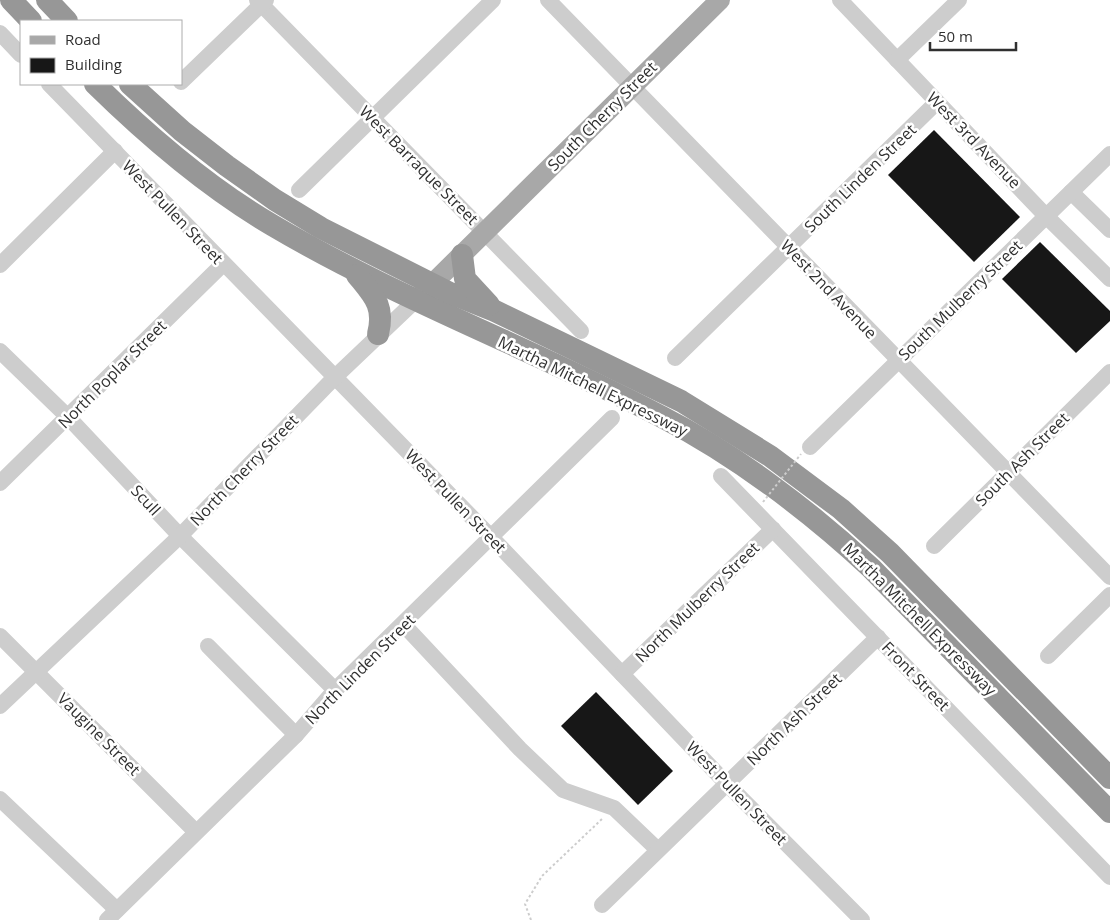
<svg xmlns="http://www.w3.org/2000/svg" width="1110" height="920" font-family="'Open Sans',sans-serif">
	<rect width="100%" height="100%" fill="#fff"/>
	<!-- building -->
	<g fill="#171717">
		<polygon points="934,130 1020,217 974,262 888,175"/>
		<polygon points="1040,242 1110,311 1110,321 1076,353 1002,279"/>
		<polygon points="596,692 673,771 638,805 561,726"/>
	</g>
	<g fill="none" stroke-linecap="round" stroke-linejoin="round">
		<!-- path -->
		<polyline stroke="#cdcdcd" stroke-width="2" stroke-dasharray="2.5 2.5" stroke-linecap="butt" points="531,920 525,904 542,876 603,818"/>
		<!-- minor -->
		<g stroke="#cdcdcd" stroke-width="16">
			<polyline points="257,0 581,331"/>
			<polyline points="548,0 1110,577"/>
			<polyline points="840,0 1046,216 1110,279"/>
			<polyline points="0,33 21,55"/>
			<polyline points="897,60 959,0"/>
			<polyline points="181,82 266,0"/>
			<polyline points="49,84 492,538 727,784 862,920"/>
			<polyline points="299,190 493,0"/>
			<polyline points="1071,192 1110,230"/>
			<polyline points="0,265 115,151"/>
			<polyline points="0,351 68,417 180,536 335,690"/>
			<polyline points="675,358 937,102"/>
			<polyline points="810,447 1110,154"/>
			<polyline points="721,476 1110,877"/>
			<polyline points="0,483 223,264"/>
			<polyline points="934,546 1110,372"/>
			<polyline points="403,624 520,749 563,790 614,808 658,850"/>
			<polyline points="0,636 196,832"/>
			<polyline points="208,646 296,735"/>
			<polyline points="1048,656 1110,595"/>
			<polyline points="622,674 773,529"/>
			<polyline points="0,706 180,536 335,377 416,300"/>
			<polyline points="0,799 117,910"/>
			<polyline points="602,905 878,637"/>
			<polyline points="107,920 296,735 335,690 612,418"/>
		</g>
		<!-- major -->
		<polyline stroke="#a8a8a8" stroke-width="20" points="421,295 720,0"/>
		<!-- highway -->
		<g stroke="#979797" stroke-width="22">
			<polyline points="11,0 31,21"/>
			<polyline points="47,0 67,21"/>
			<path d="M95 84C148 136 207 187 272 225 397 299 534 349 662 417 736 455 811 512 871 568L1110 812"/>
			<polyline points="130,84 182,131 227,166 275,200 321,228 450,293 495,311 681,401 770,456 841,509 890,553 1110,778"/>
			<polyline points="462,255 465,279 489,305"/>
			<path d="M357 275C374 296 385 306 378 334"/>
		</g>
		<!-- path-bridge -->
		<polyline stroke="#cdcdcd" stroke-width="2" stroke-dasharray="2.5 2.5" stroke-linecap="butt" points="763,502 801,454"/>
	</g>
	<g text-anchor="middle" stroke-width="5" stroke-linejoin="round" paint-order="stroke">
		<!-- street labels -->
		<g font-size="16" fill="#303030" stroke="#fff">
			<text transform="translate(602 116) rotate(-45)" y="6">South Cherry Street</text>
			<text transform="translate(974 140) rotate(46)" y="6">West 3rd Avenue</text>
			<text transform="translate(419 165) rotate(45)" y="6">West Barraque Street</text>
			<text transform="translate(860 178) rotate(-44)" y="6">South Linden Street</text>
			<text transform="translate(173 212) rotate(46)" y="6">West Pullen Street</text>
			<text transform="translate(829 289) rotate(46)" y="6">West 2nd Avenue</text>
			<text transform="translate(960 300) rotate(-44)" y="6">South Mulberry Street</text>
			<text transform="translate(112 374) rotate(-45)" y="6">North Poplar Street</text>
			<text transform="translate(593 386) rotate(26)" y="6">Martha Mitchell Expressway</text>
			<text transform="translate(1022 459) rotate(-45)" y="6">South Ash Street</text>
			<text transform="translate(244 470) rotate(-46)" y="6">North Cherry Street</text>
			<text transform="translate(146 500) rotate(47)" y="6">Scull</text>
			<text transform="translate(456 501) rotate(46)" y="6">West Pullen Street</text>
			<text transform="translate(697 602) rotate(-44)" y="6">North Mulberry Street</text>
			<text transform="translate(920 619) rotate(45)" y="6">Martha Mitchell Expressway</text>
			<text transform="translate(360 669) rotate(-45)" y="6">North Linden Street</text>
			<text transform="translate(916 676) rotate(46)" y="6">Front Street</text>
			<text transform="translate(794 719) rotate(-44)" y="6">North Ash Street</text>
			<text transform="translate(99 734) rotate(45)" y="6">Vaugine Street</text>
			<text transform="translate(737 793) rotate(46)" y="6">West Pullen Street</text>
		</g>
	</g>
	<!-- legend -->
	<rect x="20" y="20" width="162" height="65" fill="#ffffff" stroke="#acacac"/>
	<rect x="30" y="36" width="25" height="8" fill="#a8a8a8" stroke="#acacac"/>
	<text x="65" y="45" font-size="15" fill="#303030">Road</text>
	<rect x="30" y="58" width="25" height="15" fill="#171717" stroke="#acacac"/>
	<text x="65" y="70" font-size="15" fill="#303030">Building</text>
	<!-- scale -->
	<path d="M930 42v8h86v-8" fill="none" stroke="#303030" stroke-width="2.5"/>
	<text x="938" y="42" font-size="15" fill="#303030" stroke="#ffffff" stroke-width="4" paint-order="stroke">50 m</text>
</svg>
